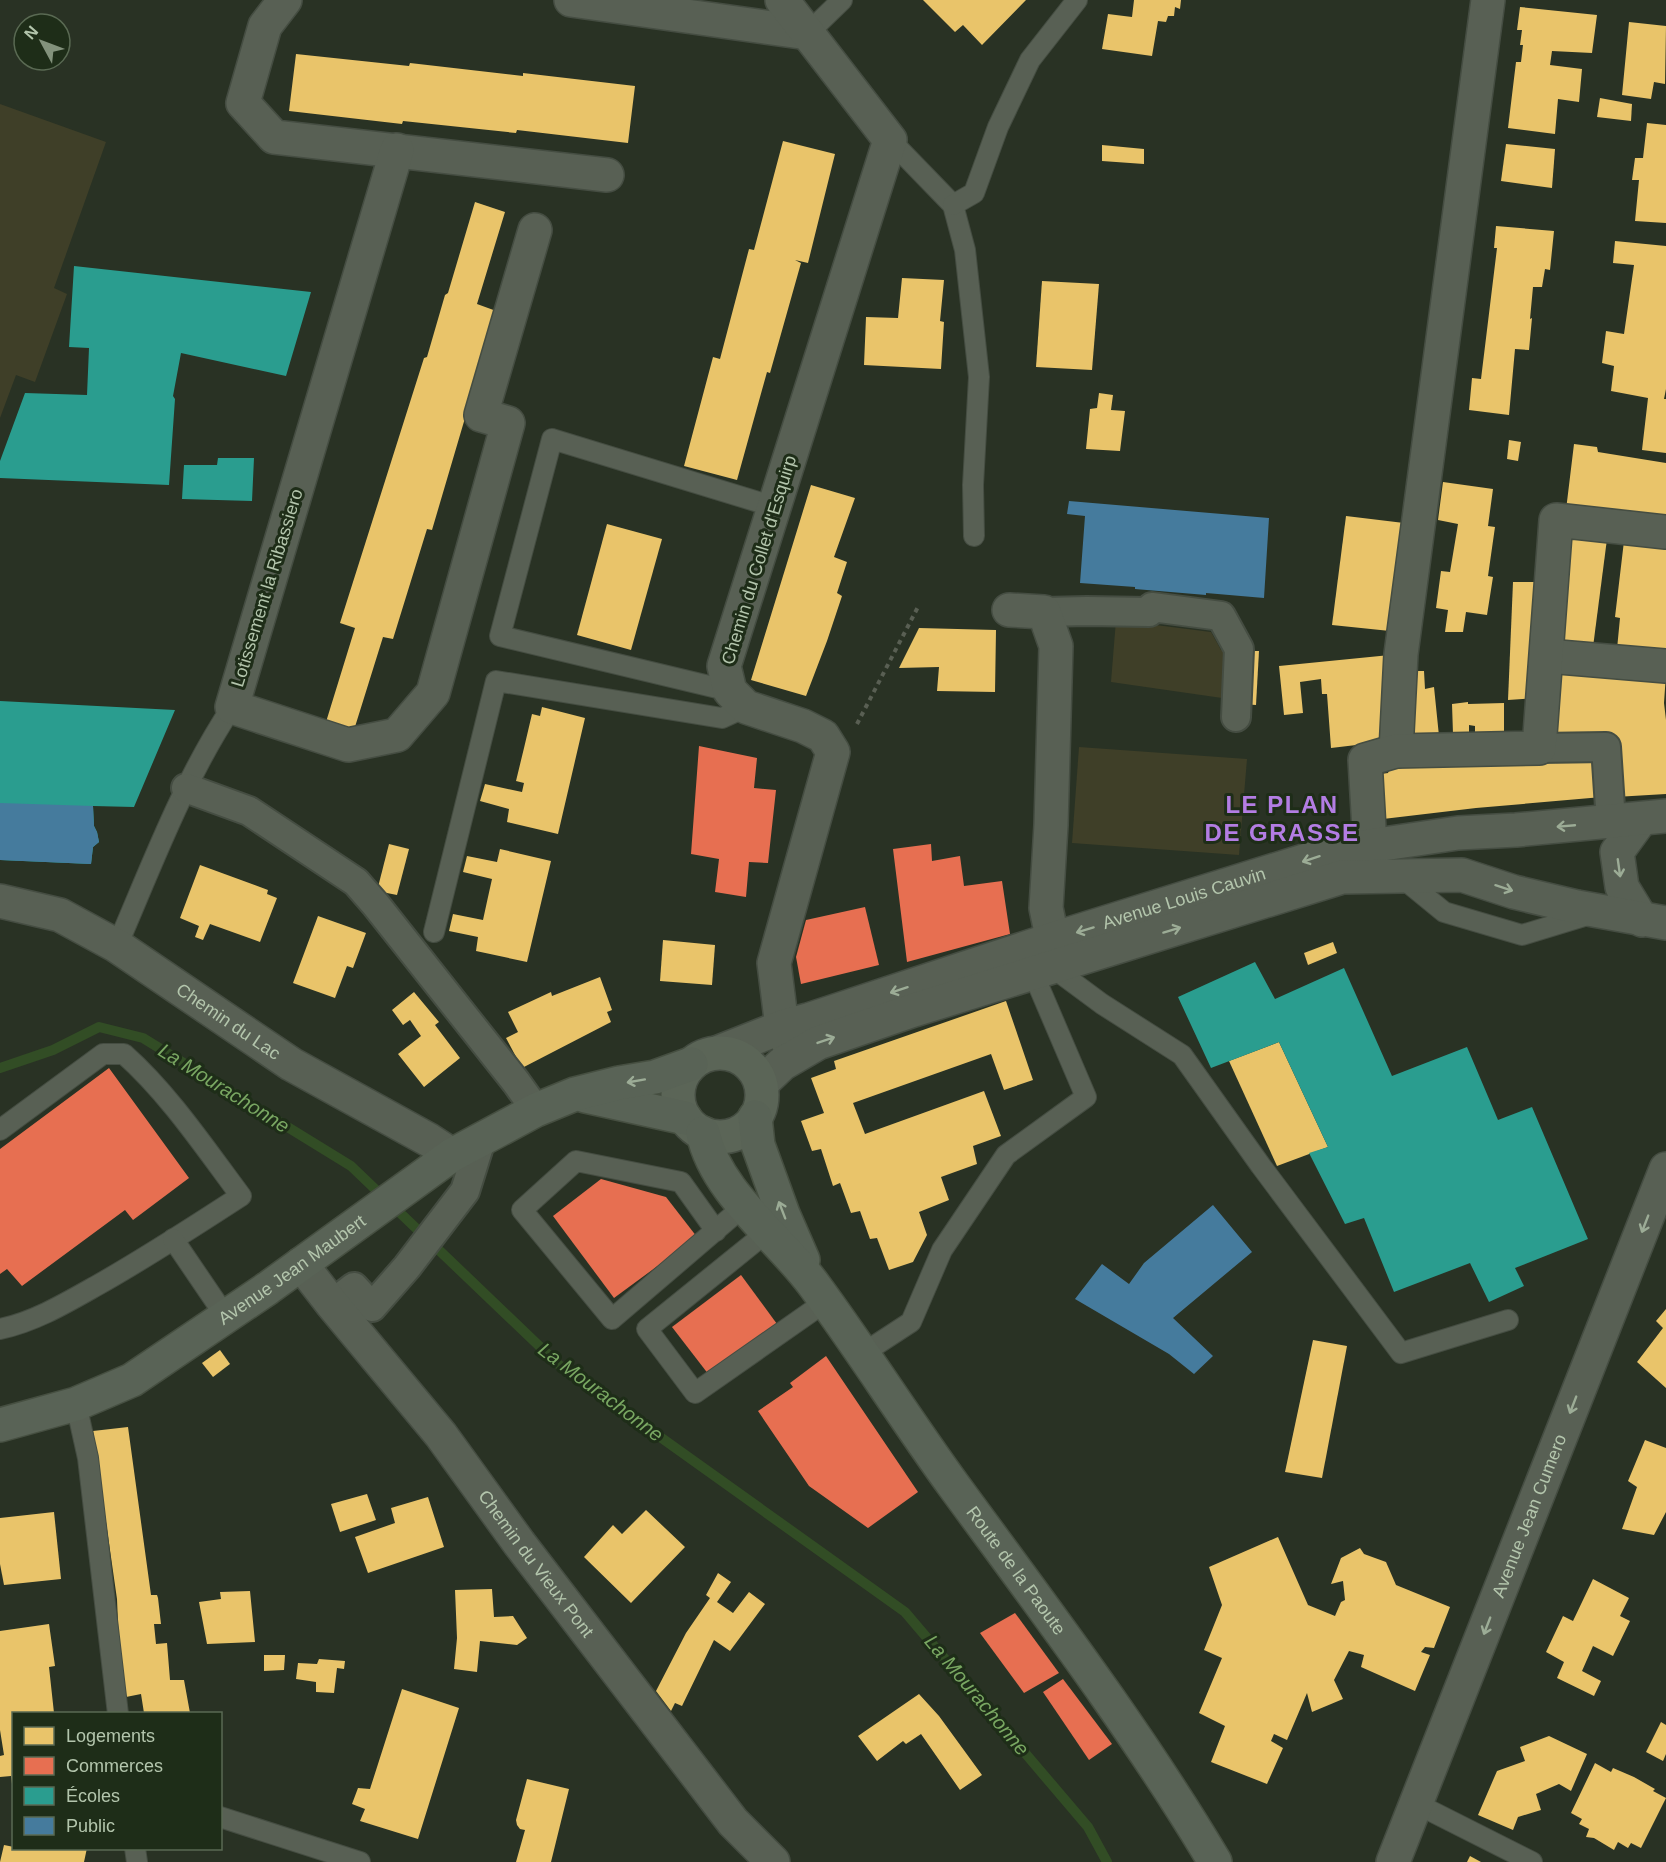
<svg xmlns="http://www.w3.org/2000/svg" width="1666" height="1862" font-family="Arial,sans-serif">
	<rect width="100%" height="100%" fill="#293224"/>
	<!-- green -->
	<g fill="#3f3f28">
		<polygon points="0,104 106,142 54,288 67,294 35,382 16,375 0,418"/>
		<polygon points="1116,620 1211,632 1221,650 1235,654 1229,699 1111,682"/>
		<polygon points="1079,747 1247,759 1239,855 1072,843"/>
	</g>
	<!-- homes -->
	<g fill="#e9c46a">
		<polygon points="923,0 1026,0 982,45 963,25 955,32"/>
		<polygon points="1134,0 1181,0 1180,9 1175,7 1174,16 1168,16 1166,22 1158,21 1152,56 1102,49 1108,14 1132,17"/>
		<polygon points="1520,7 1597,15 1592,53 1552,51 1550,65 1582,69 1579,102 1558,99 1555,134 1508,128 1516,62 1521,62 1523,45 1520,45 1522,30 1517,30"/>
		<polygon points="1629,22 1666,26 1665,84 1654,82 1651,99 1622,95"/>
		<polygon points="296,54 409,66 410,63 523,76 523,73 635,86 628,143 517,130 516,133 403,121 402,124 289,111"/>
		<polygon points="1600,98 1632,104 1631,121 1597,117"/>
		<polygon points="1647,123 1666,125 1666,223 1635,221 1639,180 1632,180 1635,158 1643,158"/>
		<polygon points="783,141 835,154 808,263 795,260 801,263 770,373 767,372 737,480 684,466 713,357 720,359 749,249 754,250"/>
		<polygon points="1506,144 1555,149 1552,188 1501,181"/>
		<polygon points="1102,145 1144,149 1144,164 1102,161"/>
		<polygon points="475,202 505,212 477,304 499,312 478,374 432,530 427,529 393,639 383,637 354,730 326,722 355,628 340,623 424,358 427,357 445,295 448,293"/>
		<polygon points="1496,226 1554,231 1550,270 1545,269 1542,287 1533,287 1530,319 1532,318 1529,350 1515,349 1509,415 1469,410 1472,378 1481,379 1497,248 1494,248"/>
		<polygon points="1615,241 1666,246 1666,389 1664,399 1666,399 1666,453 1642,450 1648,398 1611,391 1614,366 1602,363 1606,331 1624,334 1634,265 1613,263"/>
		<polygon points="902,278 944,280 940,321 944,322 941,369 864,365 866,317 898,318"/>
		<polygon points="1042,281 1099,284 1092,370 1036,367"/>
		<polygon points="1099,393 1113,395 1111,410 1125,411 1120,451 1086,449 1090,409 1097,408"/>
		<polygon points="1509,440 1521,442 1518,461 1507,459"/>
		<polygon points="1574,444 1597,447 1598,452 1666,463 1666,522 1566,510"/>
		<polygon points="1443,482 1493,489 1488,526 1495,527 1488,576 1493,577 1487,615 1466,612 1463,632 1445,632 1448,610 1436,608 1441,571 1450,572 1458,524 1438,520"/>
		<polygon points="811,485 855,498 834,557 847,562 837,593 842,596 827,641 806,696 751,680"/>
		<polygon points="1346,516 1404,523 1390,631 1332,625"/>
		<polygon points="607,524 662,539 631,650 577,635"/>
		<polygon points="1565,532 1607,539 1593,647 1556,641"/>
		<polygon points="1624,541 1666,545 1666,656 1617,649 1620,618 1615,617"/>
		<polygon points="1513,582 1544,582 1538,698 1508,700"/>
		<polygon points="919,628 996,630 995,692 937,691 939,667 899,668"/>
		<polygon points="1247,651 1259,651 1256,705 1242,704"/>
		<polygon points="1390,655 1390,741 1331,748 1327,694 1322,694 1321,679 1300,682 1303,713 1284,715 1279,666"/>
		<polygon points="1552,667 1666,674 1664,703 1666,720 1666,794 1615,797 1613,739 1549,734"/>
		<polygon points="1409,671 1424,671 1425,689 1434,687 1439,736 1407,741"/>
		<polygon points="1468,702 1468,704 1504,703 1504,732 1475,733 1475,726 1469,725 1469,733 1453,734 1452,704"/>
		<polygon points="542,707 585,718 558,834 507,822 509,809 480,801 485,784 522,792 524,783 516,781 524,748 532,714 540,716"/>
		<polygon points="1598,759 1602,797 1476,808 1383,819 1381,774 1388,773 1390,768"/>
		<polygon points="389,844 409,849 397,895 377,891"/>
		<polygon points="500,849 551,861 527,962 476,951 478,937 449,931 453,914 483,920 488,897 492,879 463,872 467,856 497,862"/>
		<polygon points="200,865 268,890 267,894 277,898 260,942 210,924 203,940 195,937 199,926 180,918"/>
		<polygon points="318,916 366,933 353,968 347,966 335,998 293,983"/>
		<polygon points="663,940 715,945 712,985 660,981"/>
		<polygon points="1333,942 1337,953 1308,965 1304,953"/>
		<polygon points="600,977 612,1010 607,1012 611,1022 522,1068 506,1038 518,1032 508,1012 551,992 552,996"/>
		<polygon points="414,992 439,1022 435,1025 460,1058 424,1087 398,1054 421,1036 410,1020 403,1025 392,1010"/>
		<polygon points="1006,1001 1033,1080 1004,1090 991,1054 853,1103 865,1134 984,1091 1001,1136 973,1146 977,1164 941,1177 949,1200 919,1212 927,1235 913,1262 889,1270 877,1238 870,1239 860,1211 851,1213 840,1183 833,1186 821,1149 812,1151 801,1121 824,1113 811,1078 836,1069 834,1061"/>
		<polygon points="1279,1042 1328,1147 1277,1166 1229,1061"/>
		<polygon points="1666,1309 1666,1388 1637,1362 1663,1328 1656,1321"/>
		<polygon points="1313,1340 1347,1346 1322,1478 1285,1472"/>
		<polygon points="220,1350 230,1364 213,1377 202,1363"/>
		<polygon points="128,1427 151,1595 157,1595 158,1598 161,1624 154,1624 156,1644 167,1643 170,1680 184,1680 190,1713 144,1713 141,1694 126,1697 119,1647 117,1599 93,1431"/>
		<polygon points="1645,1440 1666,1448 1666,1512 1654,1535 1622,1529 1637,1487 1628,1481"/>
		<polygon points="367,1494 376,1520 340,1532 331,1504"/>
		<polygon points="428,1497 444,1547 368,1573 355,1537 395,1523 391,1508"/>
		<polygon points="646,1510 685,1547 631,1603 584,1557 613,1525 622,1534"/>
		<polygon points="54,1512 61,1579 4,1585 0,1564 0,1518"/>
		<polygon points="1278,1537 1308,1605 1335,1616 1341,1602 1345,1600 1343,1581 1331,1584 1341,1558 1360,1548 1364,1554 1386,1562 1396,1585 1450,1607 1434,1648 1425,1647 1421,1652 1430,1655 1415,1691 1361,1667 1364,1655 1349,1651 1334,1680 1343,1699 1312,1712 1307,1693 1287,1740 1274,1734 1271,1741 1283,1748 1267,1784 1211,1762 1225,1726 1199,1713 1222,1658 1204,1650 1222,1605 1209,1567"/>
		<polygon points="718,1573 731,1582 717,1602 733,1613 749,1592 765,1604 730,1651 714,1640 682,1706 675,1703 671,1711 656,1691 686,1633 710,1598 706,1595"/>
		<polygon points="1593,1579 1629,1598 1620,1616 1630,1621 1613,1656 1593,1646 1582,1671 1601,1681 1594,1696 1557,1678 1564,1662 1546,1652 1563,1616 1573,1621"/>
		<polygon points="492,1589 494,1617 513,1616 527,1638 517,1645 480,1641 477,1672 454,1669 457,1638 455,1590"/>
		<polygon points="250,1591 255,1642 207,1644 199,1602 221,1599 220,1592"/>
		<polygon points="49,1624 55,1666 49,1667 54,1713 14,1713 14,1784 12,1784 11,1776 0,1777 0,1756 4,1755 0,1730 0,1631"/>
		<polygon points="264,1655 285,1655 284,1670 264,1671"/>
		<polygon points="319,1659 345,1661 344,1669 337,1668 334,1693 316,1692 316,1682 296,1679 298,1663 317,1664"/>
		<polygon points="402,1689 459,1708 418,1839 360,1821 365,1809 352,1804 358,1788 370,1789"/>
		<polygon points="919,1694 939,1716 982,1775 960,1790 921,1734 906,1744 903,1741 877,1761 858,1736"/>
		<polygon points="1661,1722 1666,1725 1666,1754 1663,1761 1646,1752"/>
		<polygon points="1549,1736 1587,1754 1571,1791 1559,1784 1536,1794 1541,1810 1518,1817 1513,1830 1478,1815 1497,1771 1525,1761 1520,1747"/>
		<polygon points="1595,1763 1611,1772 1613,1768 1634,1777 1655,1789 1653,1791 1666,1798 1641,1848 1631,1843 1628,1848 1618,1842 1614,1850 1594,1838 1586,1837 1589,1829 1579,1824 1582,1819 1571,1813"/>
		<polygon points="527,1779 569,1789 551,1862 516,1862 525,1830 520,1829 517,1825 516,1820"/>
		<polygon points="4,1845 14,1847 14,1848 29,1850 29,1848 87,1848 84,1862 0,1862"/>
		<polygon points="1470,1856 1481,1862 1467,1862"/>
	</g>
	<!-- shops -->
	<g fill="#e76f51">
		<polygon points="699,746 757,758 754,788 776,790 768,863 749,862 746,897 715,892 719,859 691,854"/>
		<polygon points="931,844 932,861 960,856 964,886 1002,881 1010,934 907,962 893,849"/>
		<polygon points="865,907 879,965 801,984 796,957 806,920"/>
		<polygon points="109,1068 189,1178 133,1220 125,1210 22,1286 7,1269 0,1274 0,1149"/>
		<polygon points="601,1179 666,1197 697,1237 614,1298 553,1216"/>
		<polygon points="741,1275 777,1324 709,1375 672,1327"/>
		<polygon points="826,1356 918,1492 868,1528 809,1486 758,1411 793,1387 790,1383"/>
		<polygon points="1015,1613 1059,1673 1024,1693 980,1633"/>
		<polygon points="1063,1679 1112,1744 1089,1760 1043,1692"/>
	</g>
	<!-- schools -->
	<g fill="#2a9d8f">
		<polygon points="74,266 311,292 286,376 181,353 173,396 175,399 169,485 0,478 0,461 25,393 87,395 89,348 69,347"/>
		<polygon points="218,458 254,458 252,501 182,499 184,465 217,465"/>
		<polygon points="0,701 175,710 134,807 93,806 94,826 97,832 99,842 93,847 91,864 0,860"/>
		<polygon points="1255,962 1275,999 1344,968 1392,1076 1467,1047 1498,1120 1532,1107 1588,1239 1515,1268 1524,1286 1489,1302 1470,1263 1394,1292 1364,1218 1345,1224 1309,1153 1328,1147 1279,1042 1211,1068 1178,997"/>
	</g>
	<!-- public -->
	<g fill="#457b9d">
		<polygon points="1069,501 1269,518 1264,598 1206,593 1206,595 1135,589 1135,587 1080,583 1085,516 1067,514"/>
		<polygon points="0,803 93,806 94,826 97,832 99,842 93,847 91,864 0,860"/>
		<polygon points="1213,1205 1252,1252 1173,1318 1213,1356 1194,1374 1169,1354 1075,1299 1102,1264 1129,1284 1144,1263"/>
	</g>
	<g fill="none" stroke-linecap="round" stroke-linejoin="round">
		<!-- stream -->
		<polyline stroke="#324d25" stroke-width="10" points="0,1068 53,1050 99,1027 143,1038 351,1166 558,1364 905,1612 1088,1827 1107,1862"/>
		<defs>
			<g id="service">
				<polyline points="808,33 842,0"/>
				<polyline points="890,140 953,205 965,250 979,377 973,485 974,536"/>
				<polyline points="953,205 974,193 998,127 1030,60 1077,0"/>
				<polyline points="730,691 500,636 552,439 775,507"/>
				<polyline points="1400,876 1444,912 1522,935 1591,914"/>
				<polyline points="434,932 496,681 722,718 746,707"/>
				<path d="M117 946C152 865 183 781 232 707"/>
				<polyline points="1052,967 1102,1004 1182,1055 1261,1166 1401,1353 1508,1320"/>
				<path d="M0 1130 103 1054H124C169 1094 205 1148 241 1196 193 1227 146 1258 96 1286 66 1303 34 1322 0 1329"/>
				<polyline points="716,1231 681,1182 576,1161 522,1210 612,1319 744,1206"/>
				<polyline points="767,1232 647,1329 695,1393 825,1302"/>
				<polyline points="173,1239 226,1317"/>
				<polyline points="862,1354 911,1322 942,1250 1006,1155 1086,1097 1033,973"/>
				<polyline points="76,1404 88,1458 118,1714"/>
				<polyline points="1417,1804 1532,1862"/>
				<polyline points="220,1817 360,1862"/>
				<polyline points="135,1848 137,1862"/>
			</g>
			<g id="pedestrian">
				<polyline points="1044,612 1087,611 1149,612 1152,607 1221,616 1239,649 1236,717"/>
				<polyline points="1539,748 1606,747 1611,822"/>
				<polyline points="186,788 249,811 356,882 376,905 516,1082 536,1110"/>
				<polyline points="332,1304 354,1287 372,1307 407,1267 465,1191 481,1140"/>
			</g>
			<g id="minor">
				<polyline points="285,0 265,26 243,103 274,137 607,175"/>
				<polyline points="571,0 808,33"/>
				<polyline points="782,0 890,140 724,666 730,691 746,707 803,726 823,736 833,752 774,963 782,1027 792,1052"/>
				<polyline points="397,150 232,707 348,745 397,735 433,693 508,423 481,415 535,230"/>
				<polyline points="1009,610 1044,612 1056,646 1051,825 1046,908 1058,966"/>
				<polyline points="1547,656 1666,666"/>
				<polyline points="1396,751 1401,654 1488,0"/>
				<polyline points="1370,846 1365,760 1396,751 1539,748 1556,520 1666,532"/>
				<path id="s1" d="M0 901 60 915 117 946 291 1064 429 1140 452 1155"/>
				<path id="s2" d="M301 1264 332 1304 441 1435 519 1543 733 1822 773 1862"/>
			</g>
			<g id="tertiary">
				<polyline points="1641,819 1617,852 1622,887 1642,920"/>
				<path id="s3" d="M719 1052 782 1027 808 1020 1053 939 1336 851 1458 833 1516 830 1666 816"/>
				<polyline points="761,1084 782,1064 818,1043 914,1010 1342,877 1462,875 1514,892 1577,907 1666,923"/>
				<path id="s4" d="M1393 1862 1666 1169"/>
			</g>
			<circle id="secondary" cx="720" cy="1095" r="42"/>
			<g id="primary">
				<polyline points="585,1096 685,1118"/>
				<polyline points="755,1117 758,1145 783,1214 803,1260"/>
				<path id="s5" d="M703 1133C716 1193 779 1237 814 1285 862 1350 906 1420 954 1486 1044 1609 1137 1731 1215 1862"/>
				<path id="s6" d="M0 1425 76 1404 132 1380 268 1288 452 1155 536 1110 575 1094 619 1083 655 1077 691 1064"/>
			</g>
		</defs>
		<!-- service casing -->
		<use href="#service" stroke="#454d42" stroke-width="22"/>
		<!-- pedestrian casing -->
		<use href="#pedestrian" stroke="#454d42" stroke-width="32"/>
		<!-- minor casing -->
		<use href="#minor" stroke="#454d42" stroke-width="36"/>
		<!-- tertiary casing -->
		<use href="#tertiary" stroke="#454d42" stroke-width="36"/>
		<!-- secondary casing -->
		<use href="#secondary" stroke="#454d42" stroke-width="36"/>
		<!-- primary casing -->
		<use href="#primary" stroke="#464f41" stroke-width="36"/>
		<!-- path -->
		<polyline stroke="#595f53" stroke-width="4" stroke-dasharray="4.5 4.5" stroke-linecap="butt" points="857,724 919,605"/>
		<!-- service -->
		<use href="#service" stroke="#586054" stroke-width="20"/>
		<!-- pedestrian -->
		<use href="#pedestrian" stroke="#586054" stroke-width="28"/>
		<!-- minor -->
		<use href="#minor" stroke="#586054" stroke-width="33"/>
		<!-- tertiary -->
		<use href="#tertiary" stroke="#586054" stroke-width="33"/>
		<!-- secondary -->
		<use href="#secondary" stroke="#5b6557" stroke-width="33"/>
		<!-- primary -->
		<use href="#primary" stroke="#596356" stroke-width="33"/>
	</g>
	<!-- one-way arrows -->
	<defs><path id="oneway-shaft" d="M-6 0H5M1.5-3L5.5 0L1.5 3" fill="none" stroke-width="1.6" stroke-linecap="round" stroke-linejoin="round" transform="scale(1.5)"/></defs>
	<g stroke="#9cac96">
		<use href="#oneway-shaft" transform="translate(1566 826) rotate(175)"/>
		<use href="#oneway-shaft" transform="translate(1311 859) rotate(162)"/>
		<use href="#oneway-shaft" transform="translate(1619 868) rotate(82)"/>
		<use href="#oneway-shaft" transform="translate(1504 888) rotate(18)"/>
		<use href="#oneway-shaft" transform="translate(1085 930) rotate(163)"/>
		<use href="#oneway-shaft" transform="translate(1172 930) rotate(-17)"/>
		<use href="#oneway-shaft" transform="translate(899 990) rotate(162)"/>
		<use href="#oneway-shaft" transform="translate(826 1040) rotate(-19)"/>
		<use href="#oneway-shaft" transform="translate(636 1081) rotate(170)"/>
		<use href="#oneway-shaft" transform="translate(782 1210) rotate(-111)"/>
		<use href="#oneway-shaft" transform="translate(1645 1224) rotate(111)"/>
		<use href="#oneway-shaft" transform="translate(1573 1405) rotate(111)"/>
		<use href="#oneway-shaft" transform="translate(1487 1626) rotate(111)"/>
	</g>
	<g text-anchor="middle" stroke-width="6" stroke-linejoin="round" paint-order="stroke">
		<!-- street labels -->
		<g font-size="18" fill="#b3c5ac" stroke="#1e2d18">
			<text transform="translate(759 560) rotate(-73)" y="6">Chemin du Collet d'Esquirp</text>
			<text transform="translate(267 588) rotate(-73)" y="6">Lotissement la Ribassiero</text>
			<text dy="6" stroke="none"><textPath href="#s3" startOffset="490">Avenue Louis Cauvin</textPath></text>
			<text dy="6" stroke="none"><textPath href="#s1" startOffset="261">Chemin du Lac</textPath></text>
			<text dy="6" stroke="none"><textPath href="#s6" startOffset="334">Avenue Jean Maubert</textPath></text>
			<text dy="6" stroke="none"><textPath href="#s4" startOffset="372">Avenue Jean Cumero</textPath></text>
			<text dy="6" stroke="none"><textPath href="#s2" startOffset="381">Chemin du Vieux Pont</textPath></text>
			<text dy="6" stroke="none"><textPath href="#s5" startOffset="540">Route de la Paoute</textPath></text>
		</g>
		<!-- water labels -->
		<g font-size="20" font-style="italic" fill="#79a762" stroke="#1e2d18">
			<text transform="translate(224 1088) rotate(32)" y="7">La Mourachonne</text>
			<text transform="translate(601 1392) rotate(37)" y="7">La Mourachonne</text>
			<text transform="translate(977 1695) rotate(50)" y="7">La Mourachonne</text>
		</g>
		<!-- district labels -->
		<g font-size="24" font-weight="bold" letter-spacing="1.5" fill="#b37de3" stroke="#1e2d18">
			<text x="1282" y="813">LE PLAN<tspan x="1282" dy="28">DE GRASSE</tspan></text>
		</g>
	</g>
	<!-- legend -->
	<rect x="12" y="1712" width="210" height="138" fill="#1e2d18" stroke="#5a6a53" stroke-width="1.5"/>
	<rect x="24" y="1727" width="30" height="18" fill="#e9c46a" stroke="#5a6a53" stroke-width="1.5"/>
	<text x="66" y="1742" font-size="18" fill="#b3c5ac">Logements</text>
	<rect x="24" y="1757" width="30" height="18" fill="#e76f51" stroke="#5a6a53" stroke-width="1.5"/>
	<text x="66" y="1772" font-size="18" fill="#b3c5ac">Commerces</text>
	<rect x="24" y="1787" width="30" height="18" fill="#2a9d8f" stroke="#5a6a53" stroke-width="1.5"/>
	<text x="66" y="1802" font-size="18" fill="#b3c5ac">Écoles</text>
	<rect x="24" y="1817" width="30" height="18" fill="#457b9d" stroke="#5a6a53" stroke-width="1.5"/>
	<text x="66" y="1832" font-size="18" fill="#b3c5ac">Public</text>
	<!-- north arrow -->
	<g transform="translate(42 42) rotate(311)"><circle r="28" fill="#1e2d18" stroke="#5a6a53" stroke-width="1.5"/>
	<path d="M0-4.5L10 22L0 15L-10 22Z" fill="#83927c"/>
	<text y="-9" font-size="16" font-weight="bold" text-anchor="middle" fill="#b3c5ac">N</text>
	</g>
</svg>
